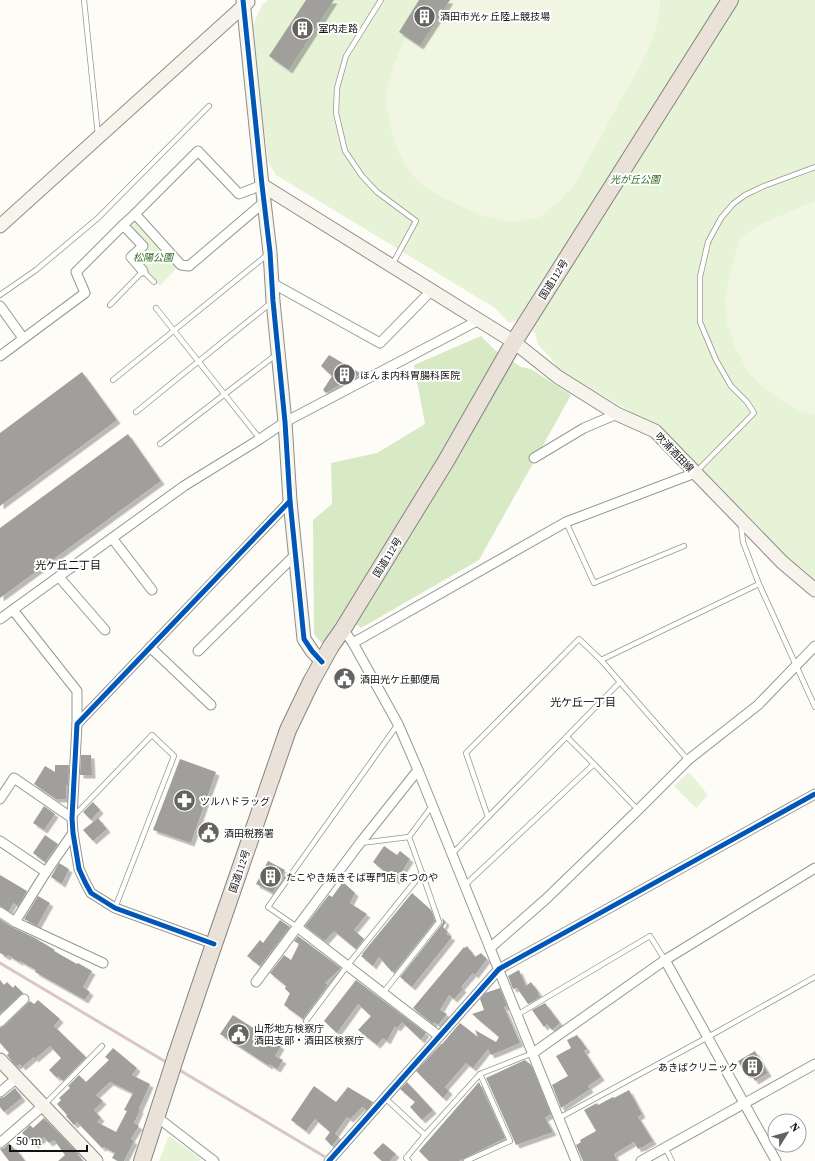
<svg xmlns="http://www.w3.org/2000/svg" width="815" height="1161" font-family="'Source Serif 4','Noto Sans JP',serif">
	<defs>
		<filter id="shadow"><feDropShadow dx="3.5" dy="3.5" stdDeviation="0" flood-color="#0004"/></filter>
	</defs>
	<rect width="100%" height="100%" fill="#fdfcf7"/>
	<!-- green -->
	<g fill="#e7f3d7">
		<polygon points="268,0 815,0 815,583 806,579 655,426 559,370 550,357 538,345 535,333 521,319 509,323 495,308 276,175 268,162 262,114 253,25 262,5"/>
		<polygon points="135,216 179,265 160,286 133,258 144,245 125,226"/>
		<polygon points="689,772 708,795 696,808 674,786"/>
		<polygon points="169,1136 201,1159 199,1161 159,1161"/>
	</g>
	<!-- forest -->
	<polygon fill="#d8eac5" points="481,336 495,350 521,367 531,369 571,395 479,560 361,628 343,613 322,644 314,634 313,520 332,504 331,463 377,453 425,424 414,365"/>
	<!-- pitch -->
	<g fill="#f0f6e1">
		<path d="M452 0H660C661 35 634 77 617 107 603 133 588 159 574 185L559 202 540 217 514 222 487 217 471 211 432 192 420 183 406 166 397 149 391 129 387 108V88L393 66 405 38 421 48Z"/>
		<polygon points="815,201 815,415 799,411 766,390 748,372 735,347 727,323 725,299 730,273 740,239 759,225"/>
	</g>
	<!-- building -->
	<g fill="#a19f9c" fill-rule="evenodd" filter="url(#shadow)">
		<polygon points="306,0 334,0 289,70 269,56"/>
		<polygon points="419,0 450,0 420,46 399,32"/>
		<polygon points="329,355 360,373 355,379 344,384 343,383 326,393 323,390 332,376 321,366"/>
		<polygon points="82,372 117,420 0,506 0,433"/>
		<polygon points="128,434 161,481 0,598 0,528"/>
		<polygon points="81,755 91,755 92,775 80,775"/>
		<polygon points="180,759 216,772 191,843 153,830"/>
		<polygon points="55,765 69,765 68,785 66,785 66,799 56,799 34,784 45,766 55,772"/>
		<polygon points="93,802 100,810 91,820 83,812"/>
		<polygon points="44,806 55,814 44,830 33,823"/>
		<polygon points="98,818 107,829 93,841 83,830"/>
		<polygon points="45,835 58,844 45,862 33,853"/>
		<polygon points="384,846 397,855 400,851 410,859 396,881 373,862"/>
		<polygon points="268,861 285,870 273,893 256,884"/>
		<polygon points="59,863 69,869 62,884 51,877"/>
		<polygon points="0,875 27,891 18,906 13,903 9,911 0,906"/>
		<polygon points="343,882 355,893 350,903 367,914 354,930 364,939 356,949 334,931 325,941 305,926 329,895 332,897"/>
		<polygon points="412,893 431,910 435,921 394,973 393,971 392,972 379,957 373,966 361,956 363,954 362,954"/>
		<polygon points="38,896 50,903 37,926 24,919"/>
		<polygon points="442,918 446,922 443,927 448,932 446,934 452,937 412,987 400,977 442,924 443,922"/>
		<polygon points="0,919 12,927 35,938 55,950 54,951 77,964 78,963 92,971 83,987 90,992 85,1000 35,972 36,970 20,961 19,962 8,955 7,957 0,953"/>
		<polygon points="280,920 290,927 260,966 247,956 260,940 263,943"/>
		<polygon points="298,936 341,968 325,983 328,985 303,1019 284,1005 290,993 285,989 286,986 270,973 284,955 291,960 299,944 294,941"/>
		<polygon points="467,946 475,957 481,953 487,959 475,975 473,973 461,987 463,989 454,999 449,995 440,1010 447,1014 438,1025 434,1022 433,1024 413,1008 464,947 465,948"/>
		<polygon points="519,970 526,986 531,982 539,993 538,994 540,997 528,1004 517,988 513,989 508,976"/>
		<polygon points="0,980 4,985 7,982 13,988 15,985 23,993 20,995 0,1014"/>
		<polygon points="356,980 426,1033 421,1040 402,1022 397,1028 395,1026 387,1041 383,1038 377,1045 358,1030 371,1016 358,1004 337,1033 324,1021"/>
		<polygon points="500,988 507,1006 504,1007 520,1043 491,1055 488,1049 473,1068 466,1063 445,1087 449,1091 443,1098 416,1071 441,1044 442,1044 460,1023 478,1037 475,1030 496,1042 499,1037 472,1014 484,1010 480,999 485,993"/>
		<polygon points="38,1000 60,1019 54,1026 86,1057 63,1081 58,1076 57,1078 49,1070 61,1058 50,1046 35,1059 34,1057 22,1067 20,1064 17,1066 15,1065 7,1055 9,1053 0,1043 0,1028 4,1026 30,1001 34,1004"/>
		<polygon points="545,1003 560,1023 552,1030 547,1024 544,1027 532,1010"/>
		<polygon points="233,1015 281,1046 275,1056 283,1060 277,1069 269,1064 269,1066 220,1034"/>
		<polygon points="577,1035 587,1049 584,1051 601,1077 588,1086 590,1089 561,1108 552,1085 568,1076 556,1056 571,1048 567,1040"/>
		<path d="M113 1048 137 1068 132 1075 150 1084 139 1109 140 1110 134 1123 139 1126 131 1139 134 1141 124 1161H118L112 1158 115 1153 104 1147 102 1148 77 1122 74 1125 66 1116 67 1115 57 1104 61 1100 59 1098 70 1088 68 1086 79 1075 86 1082 109 1060 105 1057ZM110 1082 133 1093 124 1110 127 1111 116 1132 97 1122 101 1118 94 1110 103 1101 96 1095Z"/>
		<polygon points="755,1051 768,1073 755,1081 750,1073 746,1075 738,1061"/>
		<polygon points="525,1060 530,1064 532,1067 551,1114 545,1118 553,1132 516,1145 486,1078"/>
		<polygon points="407,1082 433,1110 422,1120 410,1107 415,1102 400,1089"/>
		<polygon points="479,1082 505,1138 459,1161 429,1161 419,1151"/>
		<polygon points="314,1086 336,1102 348,1087 373,1102 367,1110 362,1107 350,1119 347,1117 335,1134 339,1137 332,1146 325,1139 330,1132 315,1119 306,1131 291,1120"/>
		<polygon points="15,1088 22,1098 4,1112 0,1107 0,1098 4,1097"/>
		<polygon points="629,1090 642,1114 638,1117 653,1141 641,1148 641,1147 638,1149 634,1142 614,1154 617,1161 583,1161 576,1145 581,1142 580,1140 596,1131 584,1110 597,1103 598,1105 613,1097 614,1098"/>
		<polygon points="44,1118 75,1150 83,1161 58,1161 65,1155 54,1140 49,1143 44,1137 35,1145 22,1133 30,1125 33,1128"/>
		<polygon points="9,1143 15,1150 16,1149 25,1161 9,1161 0,1149 4,1148"/>
		<polygon points="383,1143 396,1154 390,1161 382,1161 373,1153"/>
	</g>
	<g fill="none" stroke-linecap="round" stroke-linejoin="round">
		<defs>
			<g id="lane">
				<polyline points="84,0 98,135"/>
				<polyline points="381,0 346,56 337,88 336,113 345,151 362,176 377,192 416,221 392,265"/>
				<polyline points="0,295 36,270 98,218 209,106"/>
				<polyline points="110,305 143,271 154,282"/>
				<polyline points="156,308 260,439"/>
				<polyline points="113,380 267,255"/>
				<polyline points="136,412 272,302"/>
				<polyline points="160,444 277,354"/>
				<polyline points="696,472 754,413 747,402 731,386 716,360 700,322 700,277 708,242 721,218 733,204 745,195 764,186 815,167"/>
				<polyline points="566,522 594,583 684,546"/>
				<polyline points="741,525 743,542 759,584 815,707"/>
				<polyline points="567,737 594,764"/>
				<polyline points="688,760 620,682 601,660 759,584"/>
				<polyline points="73,817 152,735 174,756 115,908"/>
				<polyline points="488,817 466,753 579,639 601,660"/>
				<polyline points="361,843 409,837"/>
				<polyline points="452,854 620,682"/>
				<polyline points="465,885 594,764 638,810"/>
				<polyline points="297,927 268,907 398,724"/>
				<polyline points="383,993 439,922 422,873"/>
				<polyline points="517,1015 650,936 665,960"/>
				<polyline points="306,1021 347,966 422,873 409,837 432,806"/>
				<polyline points="385,1098 425,1135"/>
				<polyline points="45,1104 102,1046"/>
				<polyline points="559,1118 708,1037 815,977"/>
				<polyline points="665,1147 672,1161"/>
				<polyline points="409,1161 406,1158 425,1135 480,1074 533,1053"/>
				<polyline points="466,1161 510,1141 480,1074"/>
			</g>
			<g id="street">
				<polyline points="135,214 198,151 239,194 262,185"/>
				<polyline points="123,225 135,214 181,265 189,266 263,203"/>
				<polyline points="272,283 380,343 431,291"/>
				<polyline points="0,306 23,338"/>
				<polyline points="0,356 85,293 76,272 123,225 143,246 131,257 143,271"/>
				<polyline points="534,458 584,428 617,414"/>
				<polyline points="112,538 152,590"/>
				<polyline points="59,577 105,630"/>
				<polyline points="13,610 77,691 77,724"/>
				<polyline points="0,619 184,486 260,439 285,422 479,320"/>
				<polyline points="343,629 353,643 566,522 695,473"/>
				<polyline points="353,643 398,724 418,770 576,1161"/>
				<polyline points="150,647 211,705"/>
				<polyline points="198,651 296,554"/>
				<polyline points="0,799 14,778 72,818"/>
				<polyline points="0,841 46,872"/>
				<polyline points="0,912 15,922 103,963"/>
				<polyline points="15,922 46,872 73,833"/>
				<polyline points="297,927 439,1036"/>
				<polyline points="214,944 115,908 91,893 85,882 79,869 73,833 72,818 77,724 290,501"/>
				<polyline points="490,948 546,899 638,810 688,760 758,705 815,646"/>
				<polyline points="665,960 776,1161"/>
				<polyline points="256,982 360,843 418,770"/>
				<polyline points="0,1022 24,999"/>
				<polyline points="533,1053 665,960 815,868"/>
				<polyline points="0,1092 17,1078"/>
				<polyline points="157,1117 214,1161"/>
				<polyline points="0,1143 44,1105"/>
				<polyline points="329,1161 499,969 815,794"/>
				<polyline points="641,1161 815,1064"/>
			</g>
			<g id="secondary">
				<polyline points="243,0 262,185 270,252 273,301 285,422 290,501 304,639 312,651 322,662"/>
				<polyline points="262,185 514,342 558,377 617,414 655,431 782,562 815,590"/>
				<polyline points="0,226 248,2"/>
				<polyline points="0,1060 96,1161"/>
			</g>
			<g id="highway">
				<polyline points="176,1056 214,944 288,730 311,682 331,646 343,629 446,461 514,342 730,0"/>
				<polyline points="142,1161 169,1078"/>
			</g>
		</defs>
		<!-- lane casing -->
		<use href="#lane" stroke="#979795" stroke-width="6"/>
		<!-- street casing -->
		<use href="#street" stroke="#979795" stroke-width="11"/>
		<!-- secondary casing -->
		<use href="#secondary" stroke="#8e8d8b" stroke-width="15"/>
		<!-- highway casing -->
		<use href="#highway" stroke="#858482" stroke-width="18"/>
		<!-- lane -->
		<use href="#lane" stroke="#fffffe" stroke-width="4.5"/>
		<!-- street -->
		<use href="#street" stroke="#fffffe" stroke-width="9"/>
		<!-- secondary -->
		<use href="#secondary" stroke="#f6f4eb" stroke-width="13"/>
		<!-- highway -->
		<use href="#highway" stroke="#eae1d8" stroke-width="16"/>
		<!-- rail -->
		<polyline stroke="#d9c6c7" stroke-width="3" points="0,963 332,1161"/>
		<defs>
			<polyline id="highway-bridge" points="169,1078 176,1056"/>
		</defs>
		<!-- highway-bridge casing -->
		<use href="#highway-bridge" stroke="#858482" stroke-width="18" stroke-linecap="butt"/>
		<!-- highway-bridge -->
		<use href="#highway-bridge" stroke="#eae1d8" stroke-width="16"/>
		<defs>
			<g id="cycleway">
				<polyline points="243,0 262,185 270,252 273,301 285,422 290,501 304,639 312,651 322,662"/>
				<polyline points="214,944 115,908 91,893 85,882 79,869 73,833 72,818 77,724 290,501"/>
				<polyline points="329,1161 499,969 815,794"/>
			</g>
		</defs>
		<!-- cycleway casing -->
		<use href="#cycleway" stroke="#fff" stroke-width="8"/>
		<!-- cycleway -->
		<use href="#cycleway" stroke="#0057b8" stroke-width="5"/>
	</g>
	<!-- icons -->
	<defs>
		<symbol id="building-disc" viewBox="-11 -11 22 22"><circle r="9.5" fill="#646362" stroke="#fff"/><path d="M-4-6H4V6H1V3H-1V6H-4ZM-2.5-4.3h1.7v1.8h-1.7ZM.8-4.3h1.7v1.8H.8ZM-2.5-1h1.7V.8h-1.7ZM.8-1h1.7V.8H.8Z" fill="#fff"/></symbol>
		<symbol id="civic-disc" viewBox="-11 -11 22 22"><circle r="9.5" fill="#646362" stroke="#fff"/><path d="M-.6-6.5H3V-4.5H.6V-3L4-1V1h2V6H-6V1h2V-1L-.6-3ZM-1.2 2.5V6h2.4V2.5Z" fill="#fff"/></symbol>
		<symbol id="pharmacy-disc" viewBox="-11 -11 22 22"><circle r="9.5" fill="#646362" stroke="#fff"/><path d="M-2-6h4v4h4v4h-4v4h-4v-4h-4v-4h4Z" fill="#fff"/></symbol>
	</defs>
	<g fill-rule="evenodd">
		<use href="#building-disc" x="412" y="4" width="25" height="25"/>
		<use href="#building-disc" x="290" y="16" width="25" height="25"/>
		<use href="#building-disc" x="332" y="362" width="25" height="25"/>
		<use href="#civic-disc" x="332" y="666" width="25" height="25"/>
		<use href="#pharmacy-disc" x="172" y="788" width="25" height="25"/>
		<use href="#civic-disc" x="196" y="820" width="25" height="25"/>
		<use href="#building-disc" x="258" y="864" width="25" height="25"/>
		<use href="#civic-disc" x="226" y="1022" width="25" height="25"/>
		<use href="#building-disc" x="740" y="1054" width="25" height="25"/>
	</g>
	<g text-anchor="middle" stroke-width="4" stroke-linejoin="round" paint-order="stroke">
		<!-- poi labels -->
		<g font-size="10" fill="#111" stroke="#fff" text-anchor="start">
			<text x="440" y="20">酒田市光ヶ丘陸上競技場</text>
			<text x="318" y="32">室内走路</text>
			<text x="360" y="379">ほんま内科胃腸科医院</text>
			<text x="360" y="683">酒田光ケ丘郵便局</text>
			<text x="200" y="805">ツルハドラッグ</text>
			<text x="224" y="837">酒田税務署</text>
			<text x="286" y="881">たこやき焼きそば専門店 まつのや</text>
			<text x="254" y="1032">山形地方検察庁<tspan x="254" dy="12">酒田支部・酒田区検察庁</tspan></text>
			<text x="738" y="1071" text-anchor="end">あきばクリニック</text>
		</g>
		<!-- park labels -->
		<g font-size="10" font-style="italic" fill="#2f6b1f" stroke="#fff">
			<text x="635" y="183">光が丘公園</text>
			<text x="153" y="261">松陽公園</text>
		</g>
		<!-- street labels -->
		<g font-size="10" fill="#111" stroke="#fff">
			<text transform="translate(553 279) rotate(-58)" y="4">国道112号</text>
			<text transform="translate(675 452) rotate(46)" y="4">吹浦酒田線</text>
			<text transform="translate(387 557) rotate(-58)" y="4">国道112号</text>
			<text transform="translate(239 871) rotate(-71)" y="4">国道112号</text>
		</g>
		<!-- neighbourhood labels -->
		<g font-size="11" fill="#111" stroke="#fff">
			<text x="68" y="569">光ケ丘二丁目</text>
			<text x="583" y="706">光ケ丘一丁目</text>
		</g>
	</g>
	<!-- north arrow -->
	<g transform="translate(787 1133) rotate(53)"><circle r="19" fill="#ffffff" stroke="#a0a0a0"/>
	<path d="M0-3L7 15L0 10L-7 15Z" fill="#646362"/>
	<text y="-6" font-size="11" font-weight="bold" text-anchor="middle" fill="#111111">N</text>
	</g>
	<!-- scale -->
	<path d="M10 1145v6h77v-6" fill="none" stroke="#111111" stroke-width="2"/>
	<text x="16" y="1145" font-size="12" fill="#111111" stroke="#ffffff" stroke-width="3" paint-order="stroke">50 m</text>
</svg>
